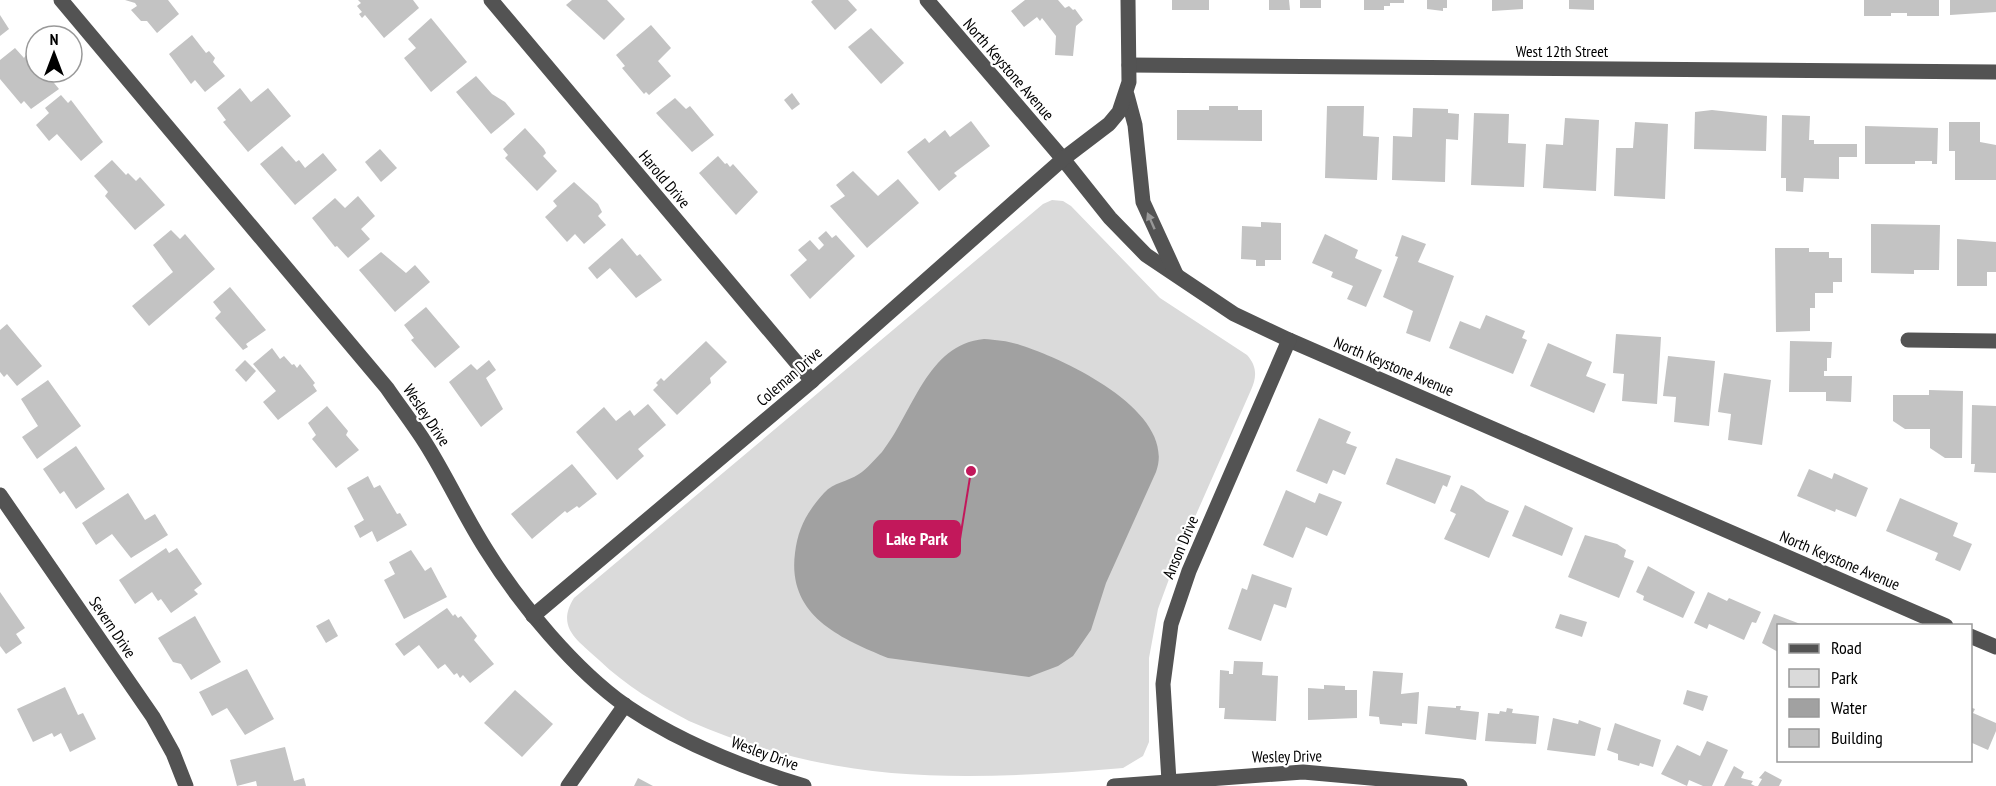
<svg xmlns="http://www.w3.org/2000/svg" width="1996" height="786" font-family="'PT Sans Narrow',sans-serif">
	<rect width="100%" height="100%" fill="#fff"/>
	<!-- green -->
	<path fill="#dadada" d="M1052 200 1063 201 1071 206 1160 298 1247 355C1257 366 1257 377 1251 390L1176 560 1158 609 1149 658V742L1143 756 1123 768C964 781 837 786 689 721 657 704 626 686 599 660 579 641 555 628 574 598L1043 204Z"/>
	<!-- water -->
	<path fill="#a1a1a1" d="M984 339C996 340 1009 341 1020 345 1065 359 1178 412 1156 472L1106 583 1091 630 1073 656 1058 666 1029 677 888 658C839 638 787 615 795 553 798 528 807 512 824 493 834 482 847 482 859 474 867 469 875 459 882 452 913 413 927 344 984 339Z"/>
	<!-- building -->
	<g fill="#c3c3c3">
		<polygon points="125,0 168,0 179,14 157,33 147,21 141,21 131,10 137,6 135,3"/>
		<polygon points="358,0 413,0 419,8 384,38 365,15 362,18 359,14 362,12 357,6 361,3"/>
		<polygon points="572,0 607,0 625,19 604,40 566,5"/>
		<polygon points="813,0 848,0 857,10 835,30 811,2"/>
		<polygon points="1025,0 1058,0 1065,8 1069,6 1073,10 1075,9 1083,20 1076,26 1073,56 1055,55 1056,36 1042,18 1040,21 1037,17 1024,27 1011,11"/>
		<rect x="1172" y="0" width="37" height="10"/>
		<polygon points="1269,0 1289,0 1290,10 1269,10"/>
		<rect x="1300" y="0" width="21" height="8"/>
		<polygon points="1364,0 1404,0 1404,3 1390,3 1390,6 1384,6 1384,10 1364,10"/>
		<polygon points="1427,0 1447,0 1447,8 1443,8 1443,11 1427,9"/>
		<polygon points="1492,0 1523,0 1523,9 1492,11"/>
		<polygon points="1569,0 1594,0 1594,10 1569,9"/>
		<polygon points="1864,0 1939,0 1939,16 1907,16 1907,13 1891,13 1891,16 1864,16"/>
		<polygon points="1950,0 1996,0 1996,12 1950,15"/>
		<polygon points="0,15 9,29 0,36"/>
		<polygon points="431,18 467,62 431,92 404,58 416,48 408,39"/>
		<polygon points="651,25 671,48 658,61 671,76 649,95 646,92 644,94 622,68 625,66 616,55"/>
		<polygon points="871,28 904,63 881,84 848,47"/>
		<polygon points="192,35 206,53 209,51 215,58 213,62 225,76 205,92 195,80 191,84 169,54"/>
		<polygon points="15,48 24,58 26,55 36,66 36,72 45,72 59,89 31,109 24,101 21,104 0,79 0,60"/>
		<polygon points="476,76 492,94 505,102 515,114 491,134 456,92"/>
		<polygon points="240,88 251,102 268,88 291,116 248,152 223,122 226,120 217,108"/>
		<polygon points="792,93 800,104 792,110 784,100"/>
		<polygon points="61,95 68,103 71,100 103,142 81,161 57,134 49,141 36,125 49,113 45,108"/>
		<polygon points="675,98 686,109 690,106 714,135 692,152 656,113"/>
		<polygon points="1209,106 1238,106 1238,110 1262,110 1262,141 1177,140 1177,110 1209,110"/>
		<polygon points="1327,106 1364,106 1363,136 1379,137 1377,180 1325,178"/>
		<polygon points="1413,108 1448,109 1448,113 1459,114 1458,140 1446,139 1445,182 1392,180 1393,136 1412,137"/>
		<polygon points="1712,110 1767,116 1766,151 1694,149 1695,112"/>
		<polygon points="1474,113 1509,114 1508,143 1526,144 1524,187 1471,185"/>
		<polygon points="1782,115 1810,116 1809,140 1814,140 1814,144 1857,144 1857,157 1839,157 1839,179 1804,178 1803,192 1786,191 1786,178 1781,178"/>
		<polygon points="1565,118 1599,120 1596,191 1543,188 1546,144 1563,145"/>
		<polygon points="971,121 990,146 954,173 957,176 939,191 907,152 925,138 929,143 945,130 950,137"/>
		<polygon points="1635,122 1668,124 1665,199 1614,196 1616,148 1633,148"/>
		<polygon points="1949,122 1980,122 1980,142 1996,145 1996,180 1955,180 1955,151 1949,151"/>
		<polygon points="1865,126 1938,128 1937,164 1932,164 1932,161 1915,161 1915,164 1865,164"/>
		<polygon points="525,128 544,149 546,153 543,156 557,171 537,191 505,158 508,155 503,149"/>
		<polygon points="282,146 296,162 299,160 305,168 323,153 337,170 295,205 260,164"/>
		<polygon points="380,149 397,168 381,182 365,162"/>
		<polygon points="718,156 725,164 727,163 730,167 733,164 758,192 736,215 699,173"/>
		<polygon points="112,160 126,175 128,173 136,181 140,177 165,205 135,230 105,196 108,192 94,176"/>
		<polygon points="853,171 878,196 898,179 919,203 867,248 830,206 845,196 836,185"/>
		<polygon points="574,182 598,204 602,212 598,216 606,225 584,244 575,234 567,242 545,217 557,206 553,201"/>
		<polygon points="358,196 375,216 361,229 370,239 348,258 337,246 335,247 312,218 335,198 345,208"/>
		<polygon points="1261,222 1281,223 1281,260 1265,260 1265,266 1256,266 1256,260 1241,259 1242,226 1261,227"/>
		<polygon points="1871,224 1940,225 1939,270 1914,270 1914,274 1871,273"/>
		<polygon points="171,230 180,239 185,234 215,269 149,326 132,306 173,272 153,245"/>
		<polygon points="826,231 832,238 836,235 855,256 810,299 790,275 807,260 798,250 810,240 819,250 824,245 818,238"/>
		<polygon points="1325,234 1358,250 1355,258 1382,270 1366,307 1347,299 1353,286 1331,277 1333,272 1312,263"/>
		<polygon points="1402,235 1426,244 1418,262 1454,276 1430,342 1406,333 1413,311 1383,297 1398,257 1395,256"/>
		<polygon points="622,238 637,256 640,254 662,280 636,298 610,268 597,279 588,268"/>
		<polygon points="1957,239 1996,242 1996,272 1987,272 1987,286 1957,286"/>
		<polygon points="1775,248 1809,248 1809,252 1829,252 1829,258 1842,258 1842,282 1833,282 1833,293 1815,293 1815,308 1810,308 1810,331 1776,332"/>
		<polygon points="381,252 406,273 415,265 430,282 395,312 359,270"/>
		<polygon points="230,287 266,330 246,344 248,347 243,350 215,318 221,312 213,302"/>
		<polygon points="426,307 460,347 435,368 411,340 414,338 404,325"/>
		<polygon points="1486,315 1525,331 1522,338 1527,340 1513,374 1449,348 1460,321 1480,329"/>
		<polygon points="7,324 42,366 17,386 7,374 4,377 0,372 0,330"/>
		<polygon points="1616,334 1661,337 1657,404 1622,401 1624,374 1613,373"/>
		<polygon points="706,341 727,362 710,378 711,383 677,415 653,390 658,385 656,383 661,378 664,381"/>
		<polygon points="1790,341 1832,342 1831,358 1827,358 1827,371 1824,371 1824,376 1852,376 1851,402 1826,401 1826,392 1789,392"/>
		<polygon points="1548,343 1592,362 1586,376 1606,384 1594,413 1530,386"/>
		<polygon points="272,348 280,359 284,356 292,365 294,364 297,368 300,364 315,383 313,385 317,391 278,420 263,402 276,391 253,364"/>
		<polygon points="1668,356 1715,361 1709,426 1674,422 1676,397 1663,396"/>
		<polygon points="245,360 256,371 246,382 235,370"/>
		<polygon points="489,360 496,370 486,378 503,409 481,427 449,382 471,364 477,370"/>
		<polygon points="1724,373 1771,380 1762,445 1728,440 1731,414 1718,412"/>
		<polygon points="48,380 81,426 37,459 22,437 38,426 21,399"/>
		<polygon points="1929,390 1963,391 1962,458 1945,458 1930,448 1930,429 1905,429 1893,421 1893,395 1929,395"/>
		<polygon points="648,404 666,425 638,449 644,456 617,480 576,432 604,407 616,421 630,410 634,416"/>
		<polygon points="1972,405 1996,406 1996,473 1974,472 1975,464 1971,464"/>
		<polygon points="327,406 348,431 346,435 359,450 336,468 312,439 316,435 308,423"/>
		<polygon points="1319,418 1351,432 1346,443 1357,447 1345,475 1333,470 1327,484 1296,471"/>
		<polygon points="76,446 105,489 76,509 64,491 60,494 43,469"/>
		<polygon points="1396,458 1451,476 1447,487 1443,485 1435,504 1386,484"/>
		<polygon points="572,464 597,494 579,508 577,506 567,513 565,511 532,539 511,514"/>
		<polygon points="1809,469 1832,479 1834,473 1868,488 1856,517 1836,509 1835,512 1797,496"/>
		<polygon points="368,476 374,488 380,485 397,514 400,513 407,525 377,542 372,531 360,538 354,526 364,520 347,488"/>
		<polygon points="1461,485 1473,490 1486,501 1509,511 1489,558 1444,539 1456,514 1450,511"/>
		<polygon points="1286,490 1315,503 1319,493 1342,502 1327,536 1306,527 1293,558 1263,545"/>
		<polygon points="128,493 145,520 155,514 168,535 131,558 112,534 96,545 82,523"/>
		<polygon points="1900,498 1958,523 1953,536 1972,544 1960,571 1935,560 1938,553 1886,531"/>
		<polygon points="1525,505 1573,528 1562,556 1512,536"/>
		<polygon points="1585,535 1617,544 1626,550 1624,557 1634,561 1619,598 1568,577"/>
		<polygon points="166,548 169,553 177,548 202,584 194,590 198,594 171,613 161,599 158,601 152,592 135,604 119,580"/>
		<polygon points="411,550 425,571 431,567 447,597 404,619 384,580 395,574 389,562"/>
		<polygon points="1648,566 1695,592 1683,618 1643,600 1644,596 1636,592"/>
		<polygon points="1252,574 1292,588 1286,608 1274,604 1261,641 1228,629 1242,588 1247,590"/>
		<polygon points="0,592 25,628 16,634 22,643 6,654 0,646"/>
		<polygon points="1708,592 1727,601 1729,598 1761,612 1756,623 1752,622 1744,640 1709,624 1707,629 1694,623"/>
		<polygon points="447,608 453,616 455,614 458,618 461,616 477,636 474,640 494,664 470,683 463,675 460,678 457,673 454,675 445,664 438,669 419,645 404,656 395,644"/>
		<polygon points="1560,614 1587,622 1582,637 1555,628"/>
		<polygon points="1774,614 1803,625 1778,626 1778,652 1762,643"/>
		<polygon points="195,616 221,662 191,680 181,664 173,662 158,638"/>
		<polygon points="329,619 338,636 326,643 316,626"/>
		<polygon points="1234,661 1263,662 1262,675 1278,676 1276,721 1224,719 1225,708 1219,708 1220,670 1229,671 1229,674 1233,674"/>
		<polygon points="247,669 274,719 245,735 227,708 212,716 199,692"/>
		<polygon points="1373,671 1403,673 1401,694 1419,692 1417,724 1402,723 1402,726 1380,724 1379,717 1369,716"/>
		<polygon points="1324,685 1345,686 1345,690 1357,690 1357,718 1308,720 1308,688 1324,689"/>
		<polygon points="65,687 78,715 83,713 96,739 70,752 61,733 54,737 52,733 33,742 17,709"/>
		<polygon points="515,690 553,724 522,757 484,723"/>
		<polygon points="1687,690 1708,696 1703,711 1683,704"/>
		<polygon points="1428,706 1456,708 1456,706 1461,706 1460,710 1479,712 1476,740 1425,734"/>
		<polygon points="1970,707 1975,709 1973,713 1996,723 1996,731 1988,750 1970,742"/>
		<polygon points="1507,708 1513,709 1512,713 1539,716 1536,744 1485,741 1488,713 1499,714 1500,711 1506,712"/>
		<polygon points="1553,718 1578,724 1579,720 1601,728 1595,756 1547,750"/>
		<polygon points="1615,723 1661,740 1653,767 1640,763 1639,766 1618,760 1618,754 1607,750"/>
		<polygon points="1707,741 1728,750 1712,786 1703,786 1689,780 1687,786 1661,774 1677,745 1700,756"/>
		<polygon points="285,747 294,781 304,778 306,786 257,786 256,781 237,786 230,760"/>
		<polygon points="1734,766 1744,772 1741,778 1753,781 1751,784 1755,786 1724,786"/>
		<polygon points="1765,771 1782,780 1779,786 1758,786 1762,779 1759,778"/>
		<polygon points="638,778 653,786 634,786"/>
	</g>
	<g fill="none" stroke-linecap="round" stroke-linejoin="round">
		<!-- minor -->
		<g stroke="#535353" stroke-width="15">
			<path d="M61 0 387 388C400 407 414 425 426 444 448 479 465 517 487 551 520 604 575 670 626 706 681 743 741 767 804 786"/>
			<polyline points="491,0 812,381"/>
			<polyline points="927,0 1063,159 1110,218 1146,255 1234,314 1289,340 1946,626"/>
			<polyline points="1129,65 1996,72"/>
			<polyline points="1127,95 1135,125 1143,202 1176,274"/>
			<polyline points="1908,340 1996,341"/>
			<polyline points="0,495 153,717 173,753 186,786"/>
			<polyline points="533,616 812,381 1063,159 1109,124 1119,112 1129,82 1128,0"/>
			<polyline points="1970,636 1996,647"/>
			<polyline points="1169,781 1163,684 1171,624 1189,571 1289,340"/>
			<polyline points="568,786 625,705"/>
			<polyline points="1114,786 1303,772 1460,786"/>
		</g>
	</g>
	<!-- one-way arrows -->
	<defs><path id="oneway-solid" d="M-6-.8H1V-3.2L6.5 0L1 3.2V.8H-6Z" transform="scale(1.5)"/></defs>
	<use fill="#989898" href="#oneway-solid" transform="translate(1151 221) rotate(-114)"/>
	<g text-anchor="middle" stroke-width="4.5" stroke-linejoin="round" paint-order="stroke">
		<!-- street labels -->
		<g font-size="16" fill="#000" stroke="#fff">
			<text x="1562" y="57">West 12th Street</text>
			<text transform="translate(1009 69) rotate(49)" y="6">North Keystone Avenue</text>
			<text transform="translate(665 179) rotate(50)" y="6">Harold Drive</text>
			<text transform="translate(1394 366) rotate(23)" y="6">North Keystone Avenue</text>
			<text transform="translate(789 376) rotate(-41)" y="6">Coleman Drive</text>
			<text transform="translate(427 415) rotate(56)" y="6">Wesley Drive</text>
			<text transform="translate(1180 547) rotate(-67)" y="6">Anson Drive</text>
			<text transform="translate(1840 560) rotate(23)" y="6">North Keystone Avenue</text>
			<text transform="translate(113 627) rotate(56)" y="6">Severn Drive</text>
			<text transform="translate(765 753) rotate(20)" y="6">Wesley Drive</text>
			<text transform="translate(1287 756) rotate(-1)" y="6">Wesley Drive</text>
		</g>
	</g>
	<!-- callouts -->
	<path fill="none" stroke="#c2185b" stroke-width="2" d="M971 471L960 539"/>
	<circle fill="#c2185b" stroke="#fff" stroke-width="2" cx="971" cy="471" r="6"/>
	<rect fill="#c2185b" stroke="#c2185b" stroke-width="2" x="874" y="521" width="86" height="36" rx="6"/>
	<g font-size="18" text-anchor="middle" font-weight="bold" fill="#fff">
		<text x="917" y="545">Lake Park</text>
	</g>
	<!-- legend -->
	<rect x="1777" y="624" width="195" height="138" fill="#ffffff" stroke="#999999" stroke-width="1.5"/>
	<rect x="1789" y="644" width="30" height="9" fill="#535353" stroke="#999999" stroke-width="1.5"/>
	<text x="1831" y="654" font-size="18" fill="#000000">Road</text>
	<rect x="1789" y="669" width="30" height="18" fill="#dadada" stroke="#999999" stroke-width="1.5"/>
	<text x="1831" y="684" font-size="18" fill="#000000">Park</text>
	<rect x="1789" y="699" width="30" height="18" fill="#a1a1a1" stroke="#999999" stroke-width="1.5"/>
	<text x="1831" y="714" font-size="18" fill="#000000">Water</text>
	<rect x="1789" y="729" width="30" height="18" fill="#c3c3c3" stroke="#999999" stroke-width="1.5"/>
	<text x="1831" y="744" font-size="18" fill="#000000">Building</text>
	<!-- north arrow -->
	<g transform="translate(54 54)"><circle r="28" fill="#ffffff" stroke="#999999" stroke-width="1.5"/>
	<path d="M0-4.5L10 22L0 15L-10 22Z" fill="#000000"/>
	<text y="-9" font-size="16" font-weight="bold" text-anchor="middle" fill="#000000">N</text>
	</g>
</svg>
